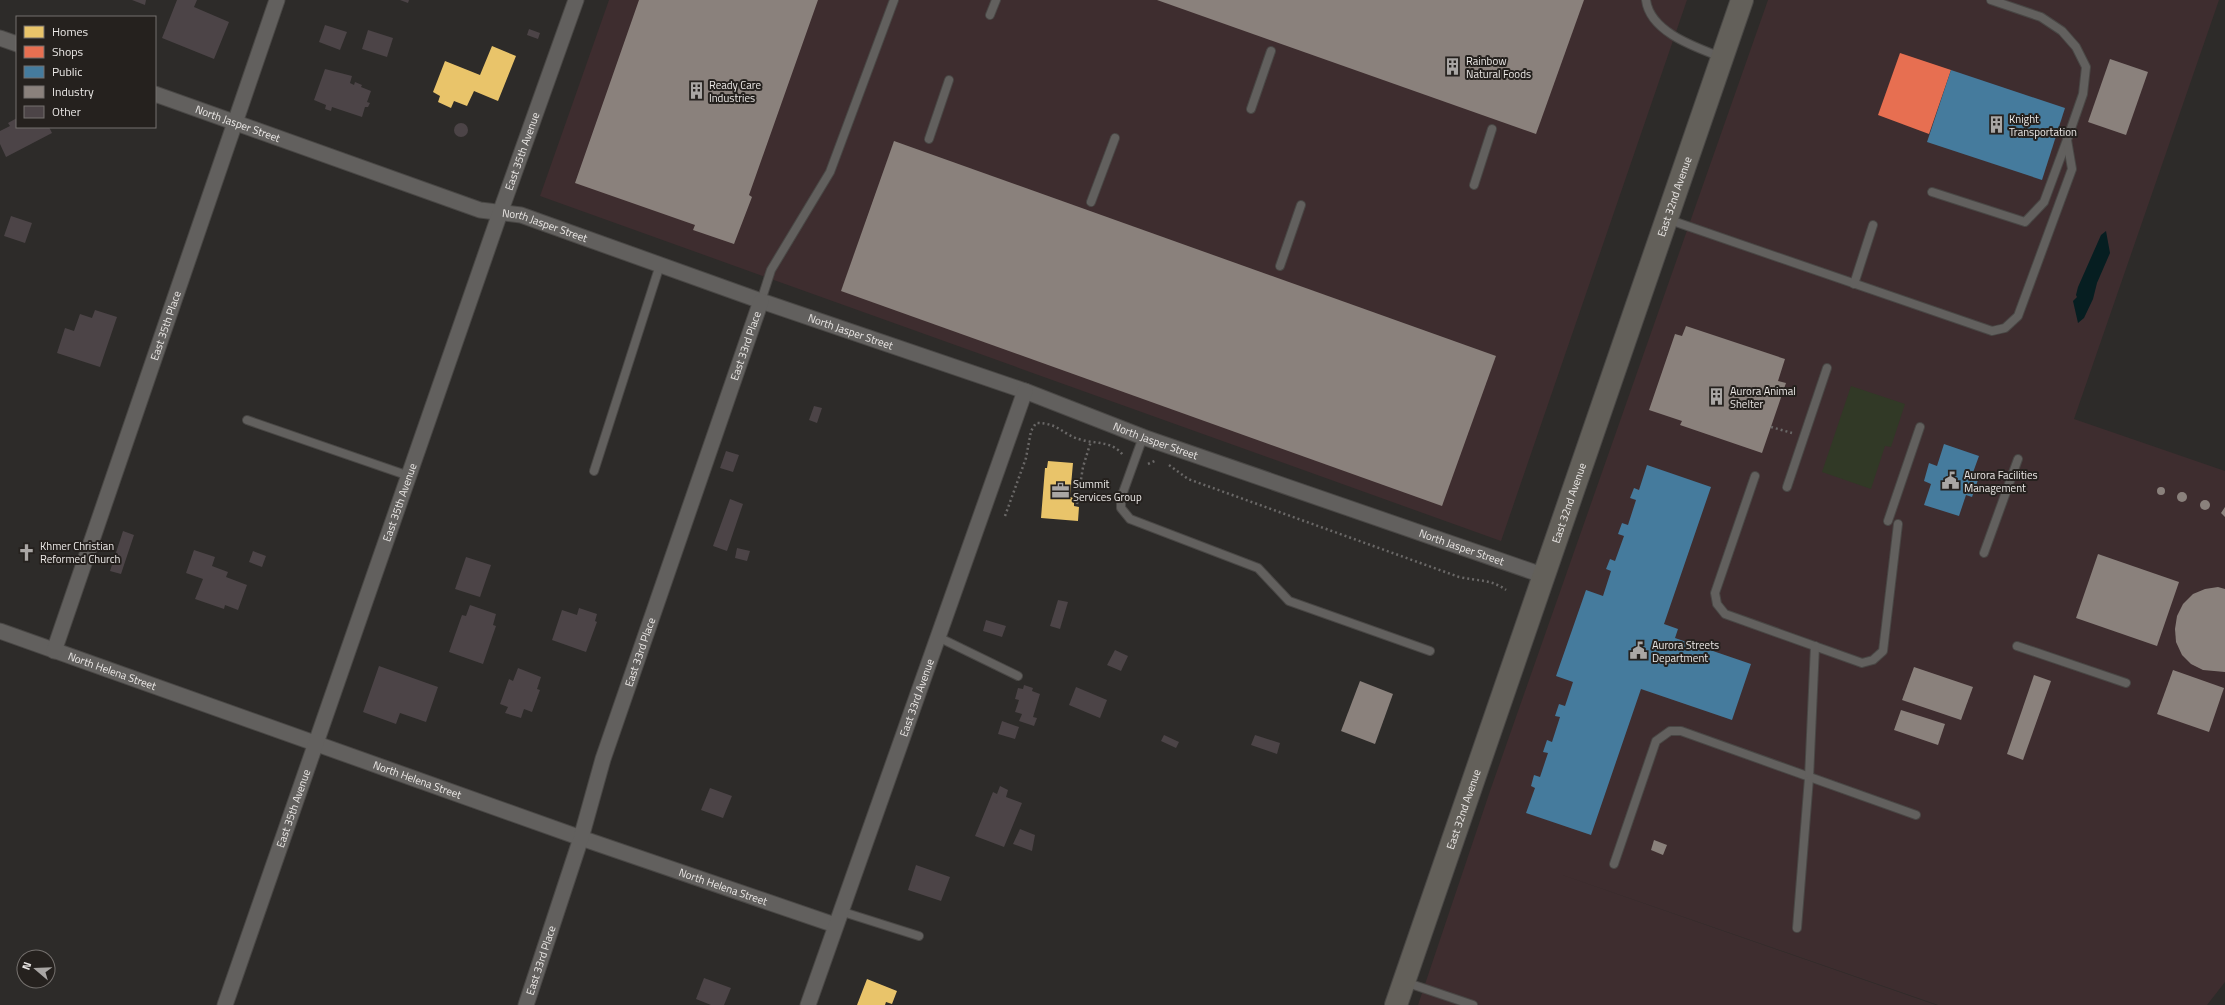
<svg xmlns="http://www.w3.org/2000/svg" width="2225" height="1005" font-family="'Titillium Web',sans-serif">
	<rect width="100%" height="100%" fill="#2d2b29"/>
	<!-- industrial -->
	<g fill="#3e2d2f">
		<polygon points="609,0 1687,0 1501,541 540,196"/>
		<polygon points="1768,0 2219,0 2074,419 2225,471 2225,982 2207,1005 1938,1005 1548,870 1936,1005 1418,1005 1490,791"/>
	</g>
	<!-- green -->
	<polygon fill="#313926" points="1851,386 1905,404 1891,447 1885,446 1871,489 1822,472"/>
	<!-- water -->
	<polygon fill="#061e21" points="2106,231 2110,253 2097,283 2093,299 2084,318 2078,323 2073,301 2077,297 2076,295 2078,287 2101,235"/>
	<!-- homes -->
	<g fill="#e9c46a">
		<polygon points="492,46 516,56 498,101 474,91 467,106 454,101 451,108 438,102 440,96 433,92 445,61 480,75"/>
		<polygon points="1048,461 1073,463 1070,497 1074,498 1074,506 1079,507 1078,521 1041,518 1045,468 1047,468"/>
		<polygon points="867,979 897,991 892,1004 886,1002 885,1005 857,1005"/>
	</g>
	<!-- shops -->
	<polygon fill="#e76f51" points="1900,53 1951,70 1929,134 1878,115"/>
	<!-- public -->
	<g fill="#457b9d">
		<polygon points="1951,70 2065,108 2042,180 1927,142"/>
		<polygon points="1944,444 1979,456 1971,478 1978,480 1972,497 1966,495 1959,516 1924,505 1931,484 1924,481 1929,463 1937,466"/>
		<polygon points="1647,465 1711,487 1664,624 1678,629 1675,638 1751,664 1732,720 1641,689 1591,835 1526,813 1535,788 1531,786 1534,775 1540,777 1548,753 1543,752 1547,740 1552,742 1560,717 1555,716 1559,704 1565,706 1573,682 1556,676 1586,590 1603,596 1611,571 1606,569 1610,559 1615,561 1624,536 1618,534 1622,523 1628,525 1636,500 1630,498 1634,488 1639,490"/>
	</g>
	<!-- industry -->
	<g fill="#8a817c">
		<polygon points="639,0 818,0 749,195 752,197 734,244 693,230 695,225 575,183"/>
		<polygon points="1157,0 1584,0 1536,134"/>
		<polygon points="2110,59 2148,72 2126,135 2088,122"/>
		<polygon points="894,141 1496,356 1442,506 841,291"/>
		<polygon points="1686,326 1785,359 1778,381 1786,383 1762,453 1680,425 1682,421 1649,410 1675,334 1682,336"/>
		<circle cx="2161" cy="491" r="4"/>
		<circle cx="2182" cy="497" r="5"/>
		<circle cx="2205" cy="505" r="5"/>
		<polygon points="2225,507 2225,517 2221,513"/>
		<polygon points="2098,554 2179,582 2157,646 2076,618"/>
		<polygon points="2218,587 2225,589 2225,672 2203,670 2191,664 2182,655 2176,642 2175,629 2177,616 2183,604 2193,594 2205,589"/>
		<polygon points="1914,667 1973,687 1961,720 1902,700"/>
		<polygon points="2173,670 2224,688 2209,732 2157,714"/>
		<polygon points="2034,675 2051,681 2023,760 2007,754"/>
		<polygon points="1360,681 1393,694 1375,744 1341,731"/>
		<polygon points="1901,710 1945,724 1938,745 1894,730"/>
		<polygon points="1654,840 1667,845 1663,855 1651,850"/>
	</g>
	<!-- building -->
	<g fill="#4c4447">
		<polygon points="132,0 146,0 145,5"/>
		<polygon points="177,0 197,0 194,7 229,22 214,59 162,38"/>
		<polygon points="400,0 409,0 408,3"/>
		<polygon points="325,25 347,32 340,50 319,42"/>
		<polygon points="529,29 540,33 538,39 527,35"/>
		<polygon points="368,30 393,38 387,57 362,49"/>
		<polygon points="325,69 352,76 350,83 354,85 355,82 362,85 361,87 371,91 367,102 370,103 368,107 365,107 362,117 332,107 331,111 325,109 326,105 314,100"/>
		<polygon points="17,118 17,127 49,127 52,133 6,157 0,144 0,131 10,126 8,123"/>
		<circle cx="461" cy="130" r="7"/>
		<polygon points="11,216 32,223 25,243 4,236"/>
		<polygon points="95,310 117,317 100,367 57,353 65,328 74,331 80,314 92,318"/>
		<polygon points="814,406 822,408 817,423 809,420"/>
		<polygon points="726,451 739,455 733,472 720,468"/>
		<polygon points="730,499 743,504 727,551 713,546"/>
		<polygon points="123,531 134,535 121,574 110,571"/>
		<polygon points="737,548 750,551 747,561 735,558"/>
		<polygon points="194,550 215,557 212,566 228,572 226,577 247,585 238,610 225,605 224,609 195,599 203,579 186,573"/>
		<polygon points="253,551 266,556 262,567 249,562"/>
		<polygon points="466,557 491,565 480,597 455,589"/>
		<polygon points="1058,600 1068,602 1060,629 1050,626"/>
		<polygon points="470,605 496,614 493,625 496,626 483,664 449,652 462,615 466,616"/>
		<polygon points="579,608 597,614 595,621 597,622 586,652 552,640 562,610 577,615"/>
		<polygon points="986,620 1006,626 1002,637 983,631"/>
		<polygon points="1115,650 1128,656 1121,671 1107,665"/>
		<polygon points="379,666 438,687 426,722 400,713 396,724 363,712"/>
		<polygon points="518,668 541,677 537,689 540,690 532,712 524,709 521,718 505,713 508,707 500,704 509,679 513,681"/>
		<polygon points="1024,685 1033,688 1032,691 1040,694 1033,717 1037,718 1034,726 1019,721 1022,714 1015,712 1019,700 1015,699 1018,688 1023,689"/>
		<polygon points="1076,687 1107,700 1100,718 1069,705"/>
		<polygon points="1002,721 1019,727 1015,739 998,734"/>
		<polygon points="1164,735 1179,742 1176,748 1161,741"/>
		<polygon points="1255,735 1280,743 1277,754 1251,745"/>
		<polygon points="1000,786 1008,790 1006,797 1022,803 1004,847 975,836 993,792 997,794"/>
		<polygon points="710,788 732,796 723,818 701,810"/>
		<polygon points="1020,829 1035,835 1032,851 1013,844"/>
		<polygon points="916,865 950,877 941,901 908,890"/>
		<polygon points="704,978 731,988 724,1005 711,1005 696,999"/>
	</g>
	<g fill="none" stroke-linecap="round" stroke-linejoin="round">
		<defs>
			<g id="lane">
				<path d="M1646 0C1650 32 1695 47 1721 57"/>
				<polyline points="990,15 996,0"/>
				<polyline points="1251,109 1271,51"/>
				<polyline points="929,139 949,80"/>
				<polyline points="1474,185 1492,129"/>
				<polyline points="1932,192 2025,222 2044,202 2067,140"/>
				<polyline points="1091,202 1115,138"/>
				<polyline points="1667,219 1992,331 2005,328 2018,316 2072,169 2067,140 2083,94 2086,67 2076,47 2062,31 2041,17 1991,0"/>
				<polyline points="1280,266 1301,205"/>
				<polyline points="1854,284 1873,225"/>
				<polyline points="761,301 771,270 830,172 894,0"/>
				<polyline points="247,420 409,476"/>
				<polyline points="1143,437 1121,498 1121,508 1130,519 1258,568 1289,601 1430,651"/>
				<polyline points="594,471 660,265"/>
				<polyline points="1755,476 1715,593 1717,604 1725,614 1862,663 1873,660 1883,651 1898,524"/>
				<polyline points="1787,487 1827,368"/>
				<polyline points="1888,521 1920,427"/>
				<polyline points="1984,553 2018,459"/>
				<polyline points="938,637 1018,676"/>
				<polyline points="2017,646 2126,683"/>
				<polyline points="1614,864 1656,741 1670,731 1681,731 1916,815"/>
				<polyline points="840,911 919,936"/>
				<polyline points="1797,928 1809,778 1815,646"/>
				<polyline points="1405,982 1473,1005"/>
			</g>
			<g id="street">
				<polyline points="0,38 17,44"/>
				<path id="s1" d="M155 94 480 210 521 215 761 301 1025 391 1143 437 1545 576"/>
				<path id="s2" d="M0 631 581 838 835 925"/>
				<path id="s3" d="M54 651 277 0"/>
				<path id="s4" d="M225 1005 500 213 576 0"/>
				<path id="s5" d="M526 1005 581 838 603 759 761 301"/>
				<path id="s6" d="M808 1005 1025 391"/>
			</g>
			<g id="secondary">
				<path id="s7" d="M1396 1005 1742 0"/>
			</g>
		</defs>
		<!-- lane casing -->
		<use href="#lane" stroke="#494745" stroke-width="10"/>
		<!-- street casing -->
		<use href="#street" stroke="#494745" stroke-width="17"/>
		<!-- secondary casing -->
		<use href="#secondary" stroke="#494745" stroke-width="24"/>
		<!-- path -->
		<g stroke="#6a6867" stroke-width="2.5" stroke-dasharray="2 3" stroke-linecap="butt">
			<polyline points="1771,427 1792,433"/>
			<polyline points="1148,464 1157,460"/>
			<path d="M1169 465 1188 479 1459 577C1477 581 1491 579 1506 590"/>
			<polyline points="1077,504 1083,467 1091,441"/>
			<path d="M1005 516 1026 458 1031 431 1036 423C1060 423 1062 435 1082 440 1097 444 1112 441 1123 455"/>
		</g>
		<!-- lane -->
		<use href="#lane" stroke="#62605e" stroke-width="8"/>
		<!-- street -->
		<use href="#street" stroke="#62605e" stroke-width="15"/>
		<!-- secondary -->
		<use href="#secondary" stroke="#63605a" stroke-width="22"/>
	</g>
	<!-- icons -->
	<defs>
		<symbol id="building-bare" viewBox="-9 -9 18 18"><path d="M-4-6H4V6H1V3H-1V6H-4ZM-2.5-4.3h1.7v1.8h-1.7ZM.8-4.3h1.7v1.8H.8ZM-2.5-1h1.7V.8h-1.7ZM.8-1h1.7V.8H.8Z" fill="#a9a6a4" stroke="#25211e" stroke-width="2.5" paint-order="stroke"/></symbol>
		<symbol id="civic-bare" viewBox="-9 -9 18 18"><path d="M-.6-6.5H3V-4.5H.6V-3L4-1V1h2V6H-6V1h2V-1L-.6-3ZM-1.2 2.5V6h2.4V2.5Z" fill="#a9a6a4" stroke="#25211e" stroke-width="2.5" paint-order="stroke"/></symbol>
		<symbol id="office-bare" viewBox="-9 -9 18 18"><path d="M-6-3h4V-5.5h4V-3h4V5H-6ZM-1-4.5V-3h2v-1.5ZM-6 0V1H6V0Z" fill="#a9a6a4" stroke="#25211e" stroke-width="2.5" paint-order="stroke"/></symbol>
		<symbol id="church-bare" viewBox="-9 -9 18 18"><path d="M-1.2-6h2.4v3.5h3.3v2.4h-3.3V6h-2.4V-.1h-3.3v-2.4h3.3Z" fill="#a9a6a4" stroke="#25211e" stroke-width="2.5" paint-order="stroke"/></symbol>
	</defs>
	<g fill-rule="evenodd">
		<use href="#building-bare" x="1440" y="54" width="25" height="25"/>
		<use href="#building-bare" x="684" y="78" width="25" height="25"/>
		<use href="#building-bare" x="1984" y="112" width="25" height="25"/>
		<use href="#building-bare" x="1704" y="384" width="25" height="25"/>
		<use href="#civic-bare" x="1938" y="468" width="25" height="25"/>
		<use href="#office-bare" x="1048" y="478" width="25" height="25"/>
		<use href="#church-bare" x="14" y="540" width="25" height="25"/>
		<use href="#civic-bare" x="1626" y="638" width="25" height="25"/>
	</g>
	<g text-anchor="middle" stroke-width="4" stroke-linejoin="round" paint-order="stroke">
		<!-- poi labels -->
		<g font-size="11" fill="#ece9e7" stroke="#25211e" text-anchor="start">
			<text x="1466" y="65">Rainbow<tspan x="1466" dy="13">Natural Foods</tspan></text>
			<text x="709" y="89">Ready Care<tspan x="709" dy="13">Industries</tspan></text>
			<text x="2009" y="123">Knight<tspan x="2009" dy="13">Transportation</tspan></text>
			<text x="1730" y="395">Aurora Animal<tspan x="1730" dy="13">Shelter</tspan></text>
			<text x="1964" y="479">Aurora Facilities<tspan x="1964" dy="13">Management</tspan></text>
			<text x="1073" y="488">Summit<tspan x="1073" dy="13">Services Group</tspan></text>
			<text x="40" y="550">Khmer Christian<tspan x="40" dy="13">Reformed Church</tspan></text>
			<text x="1652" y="649">Aurora Streets<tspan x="1652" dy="13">Department</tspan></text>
		</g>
		<!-- street labels -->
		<g font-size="11" fill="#ece9e7" stroke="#25211e">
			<text dy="4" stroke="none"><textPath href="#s1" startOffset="88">North Jasper Street</textPath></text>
			<text dy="4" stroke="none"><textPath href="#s4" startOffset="904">East 35th Avenue</textPath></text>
			<text dy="4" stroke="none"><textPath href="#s7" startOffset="855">East 32nd Avenue</textPath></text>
			<text dy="4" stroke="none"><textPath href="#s1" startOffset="412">North Jasper Street</textPath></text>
			<text dy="4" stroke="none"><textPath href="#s3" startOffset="344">East 35th Place</textPath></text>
			<text dy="4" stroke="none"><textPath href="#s1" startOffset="736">North Jasper Street</textPath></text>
			<text dy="4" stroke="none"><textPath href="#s5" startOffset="695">East 33rd Place</textPath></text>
			<text dy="4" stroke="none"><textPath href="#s1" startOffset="1060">North Jasper Street</textPath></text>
			<text dy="4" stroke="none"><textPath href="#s4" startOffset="532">East 35th Avenue</textPath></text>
			<text dy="4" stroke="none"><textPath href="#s7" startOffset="531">East 32nd Avenue</textPath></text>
			<text dy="4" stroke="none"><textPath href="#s1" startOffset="1384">North Jasper Street</textPath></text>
			<text dy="4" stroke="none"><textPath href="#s5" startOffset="371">East 33rd Place</textPath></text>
			<text dy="4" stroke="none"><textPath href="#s2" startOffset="119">North Helena Street</textPath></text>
			<text dy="4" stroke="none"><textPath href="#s6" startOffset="326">East 33rd Avenue</textPath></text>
			<text dy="4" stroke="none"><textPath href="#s2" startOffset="443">North Helena Street</textPath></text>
			<text dy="4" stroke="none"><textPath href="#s4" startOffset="208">East 35th Avenue</textPath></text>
			<text dy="4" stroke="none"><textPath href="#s7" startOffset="207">East 32nd Avenue</textPath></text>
			<text dy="4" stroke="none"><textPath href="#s2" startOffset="767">North Helena Street</textPath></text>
			<text dy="4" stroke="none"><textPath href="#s5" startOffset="47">East 33rd Place</textPath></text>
		</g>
	</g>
	<!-- legend -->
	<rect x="16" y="16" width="140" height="112" fill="#25211e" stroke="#75716e"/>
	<rect x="24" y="26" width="20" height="12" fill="#e9c46a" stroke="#75716e"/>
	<text x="52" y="36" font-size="12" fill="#ece9e7">Homes</text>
	<rect x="24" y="46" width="20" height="12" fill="#e76f51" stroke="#75716e"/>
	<text x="52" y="56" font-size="12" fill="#ece9e7">Shops</text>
	<rect x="24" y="66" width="20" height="12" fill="#457b9d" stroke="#75716e"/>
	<text x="52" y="76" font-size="12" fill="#ece9e7">Public</text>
	<rect x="24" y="86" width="20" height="12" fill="#8a817c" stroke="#75716e"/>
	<text x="52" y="96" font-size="12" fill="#ece9e7">Industry</text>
	<rect x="24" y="106" width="20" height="12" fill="#4c4447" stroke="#75716e"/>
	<text x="52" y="116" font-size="12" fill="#ece9e7">Other</text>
	<!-- north arrow -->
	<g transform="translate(36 969) rotate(289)"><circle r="19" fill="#25211e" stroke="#75716e"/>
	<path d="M0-3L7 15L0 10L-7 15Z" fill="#a9a6a4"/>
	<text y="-6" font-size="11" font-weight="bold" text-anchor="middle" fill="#ece9e7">N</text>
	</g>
</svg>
